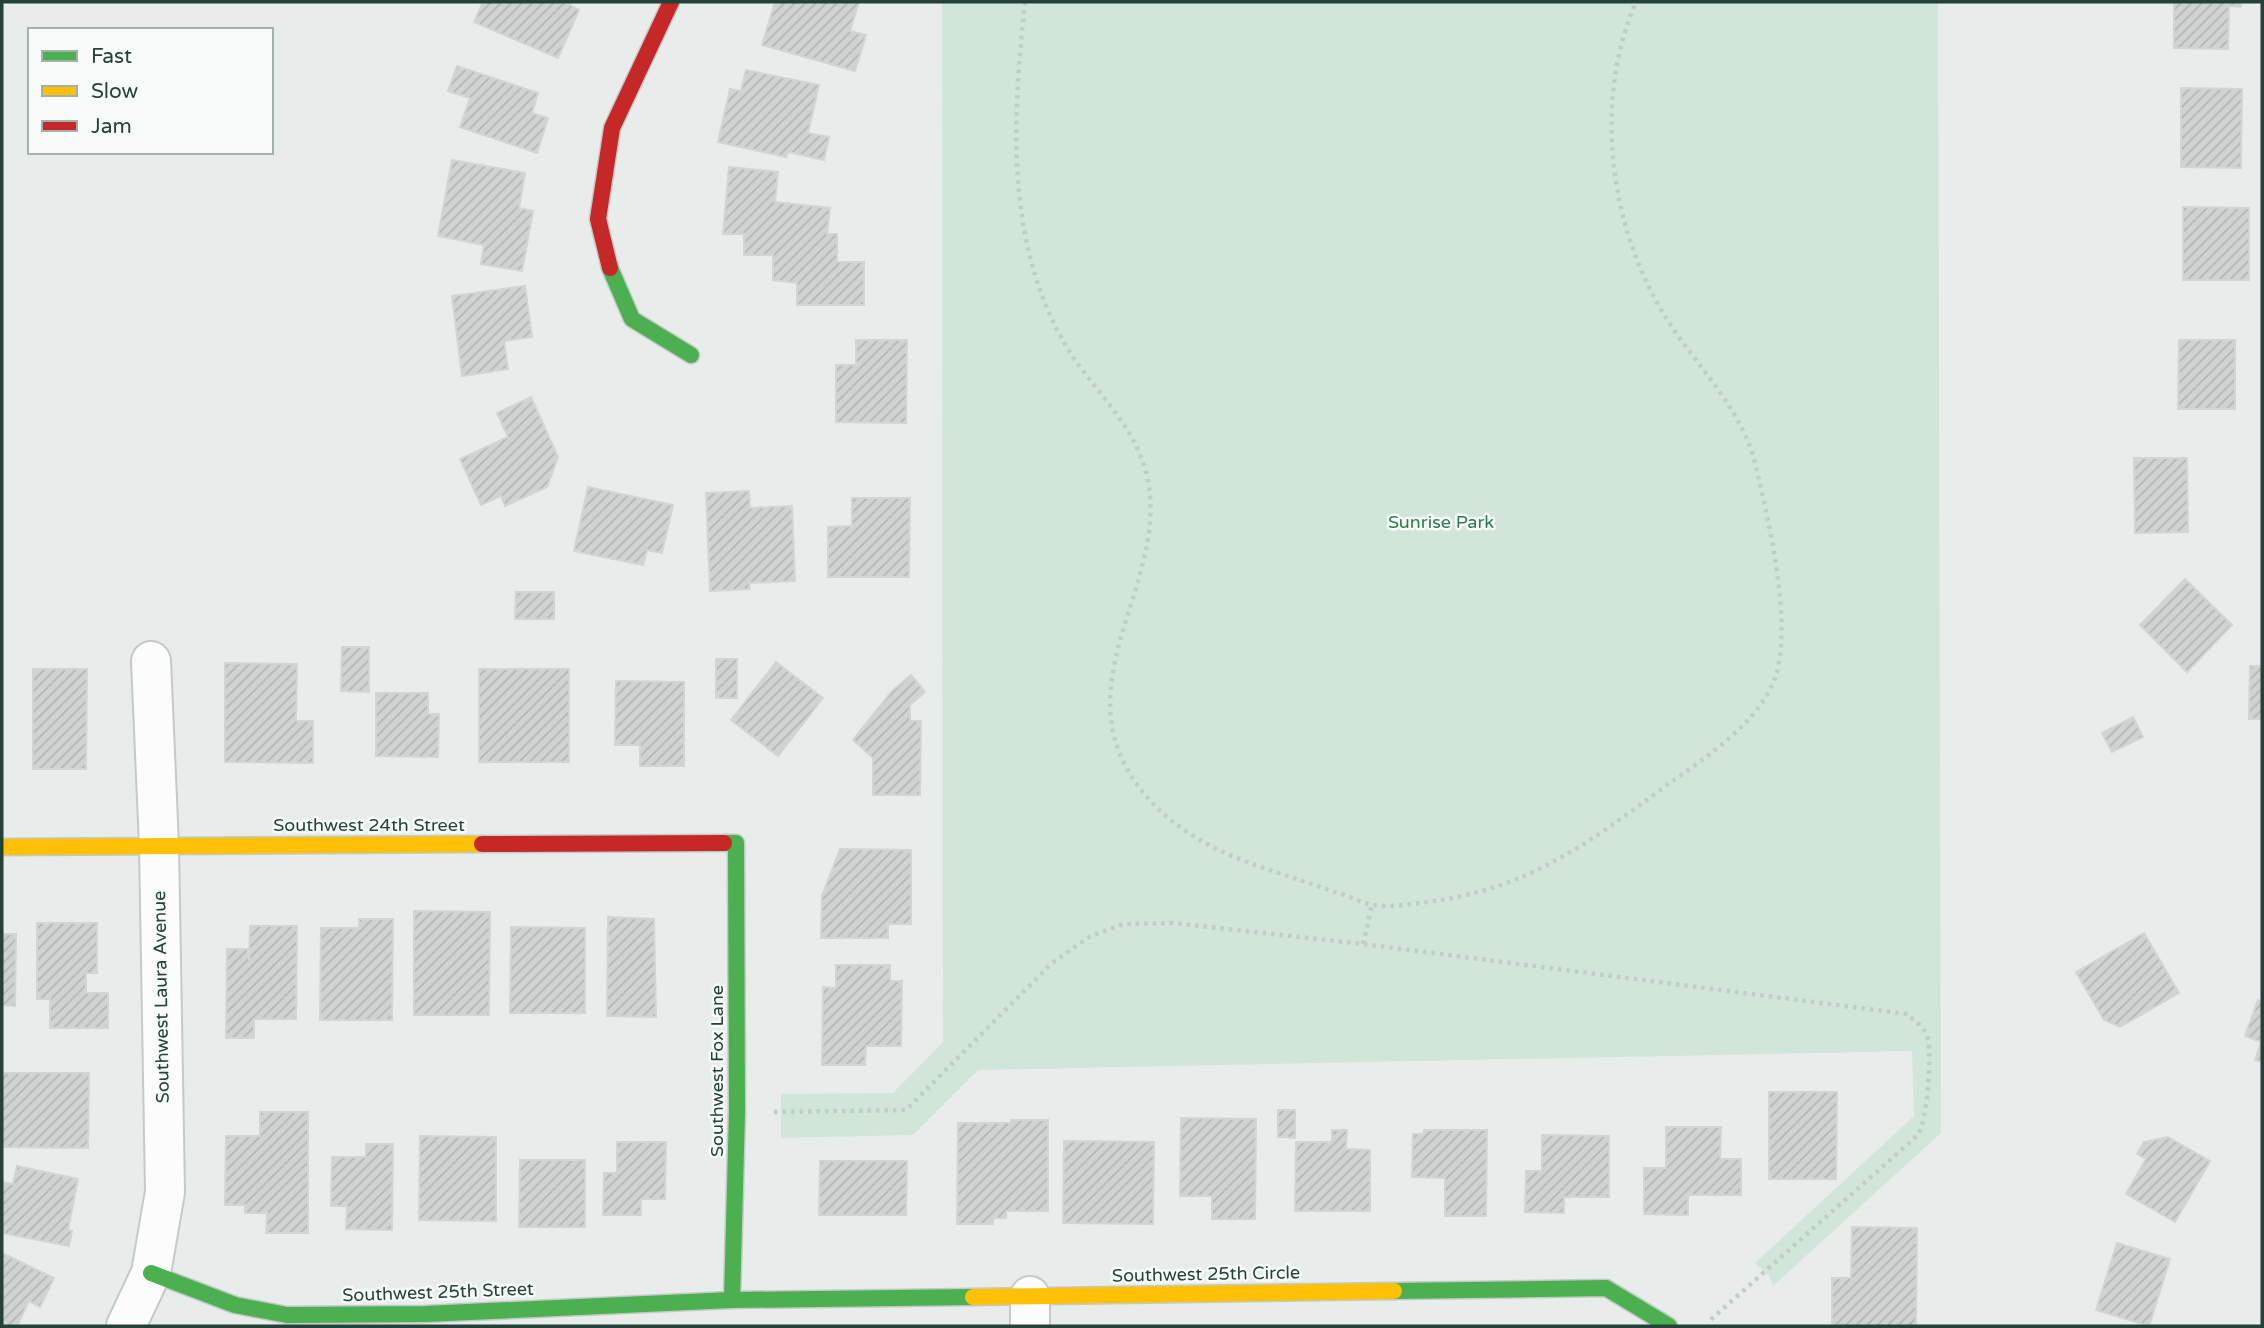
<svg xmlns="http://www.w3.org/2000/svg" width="2264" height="1328" font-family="'Varela Round',sans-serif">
	<defs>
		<pattern id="building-hatch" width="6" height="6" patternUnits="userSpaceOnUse" patternTransform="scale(1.75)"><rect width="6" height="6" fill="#cfd4d2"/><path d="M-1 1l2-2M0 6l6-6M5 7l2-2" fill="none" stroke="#b2b7b5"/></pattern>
	</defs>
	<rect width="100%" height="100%" fill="#e8edeb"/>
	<!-- green -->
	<polygon fill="#d1e6d8" points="942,2 1938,2 1941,1133 1773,1286 1769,1276 1755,1263 1914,1116 1912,1051 978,1070 913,1135 781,1138 781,1094 893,1093 943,1042"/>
	<!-- building -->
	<g fill="url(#building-hatch)" stroke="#d1d6d4" stroke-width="2">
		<polygon points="483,2 565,2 579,10 558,58 474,22"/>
		<polygon points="775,2 859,2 850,31 866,35 855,71 762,45"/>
		<polygon points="2174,2 2241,2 2241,7 2229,6 2228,49 2174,48"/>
		<polygon points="457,66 538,93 532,113 548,118 537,153 460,127 470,98 448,91"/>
		<polygon points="746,70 819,85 808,133 829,137 824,160 788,152 786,157 718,142 730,89 741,91"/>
		<polygon points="2181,88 2242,89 2241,168 2181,167"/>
		<polygon points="452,160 525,173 519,208 533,211 522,271 481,264 484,245 438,236"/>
		<polygon points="729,167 778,172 775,202 830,208 827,234 837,234 837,262 864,262 864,305 797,305 797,283 773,280 773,255 744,255 744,234 723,234"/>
		<polygon points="2183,207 2249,208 2249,280 2183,280"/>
		<polygon points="525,286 532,337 504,341 508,369 462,376 452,296"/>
		<polygon points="856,340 907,340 906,423 836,422 836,365 856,365"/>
		<polygon points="2179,340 2235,340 2235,409 2178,409"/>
		<polygon points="531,397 558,457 547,487 505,506 501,496 481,505 460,459 508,437 497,413"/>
		<polygon points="2134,458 2187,458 2188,532 2135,533"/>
		<polygon points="588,487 673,505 662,553 647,550 643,565 574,551"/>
		<polygon points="749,491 750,508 792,506 795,581 749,583 750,589 710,591 706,493"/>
		<polygon points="852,498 910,498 909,577 828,577 828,527 852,526"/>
		<polygon points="2185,579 2232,625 2187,672 2140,625"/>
		<polygon points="516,592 554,592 554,619 515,619"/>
		<polygon points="342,647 369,647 369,692 341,691"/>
		<rect x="716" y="659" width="21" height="39"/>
		<polygon points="776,662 823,698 778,756 731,720"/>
		<polygon points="225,663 297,664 296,721 313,721 313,763 225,762"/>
		<polygon points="2250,666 2262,666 2262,719 2249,719"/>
		<polygon points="33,669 87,669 86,769 33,769"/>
		<rect x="479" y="669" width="90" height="93"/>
		<polygon points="911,675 925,692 910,705 910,721 921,721 920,795 873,795 873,758 853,740 892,691"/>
		<polygon points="616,681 684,682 684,766 640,766 640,745 615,745"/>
		<polygon points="376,693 428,693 428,714 439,714 438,757 376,756"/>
		<polygon points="2133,717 2143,737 2112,752 2102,733"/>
		<polygon points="840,849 911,850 911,924 888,924 888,938 821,938 822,896"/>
		<polygon points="414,911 490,912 489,1015 414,1015"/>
		<polygon points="608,917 654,919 656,1017 607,1016"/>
		<polygon points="359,919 393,919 392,1020 320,1020 321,928 359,928"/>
		<polygon points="37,923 97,923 97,973 86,973 86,993 108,993 108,1028 50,1028 50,999 37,999"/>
		<polygon points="250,926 297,926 296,1019 254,1019 254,1038 226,1038 227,949 248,949 249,960"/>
		<polygon points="511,927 585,928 585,1013 510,1013"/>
		<polygon points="2144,933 2179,993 2120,1027 2104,1020 2076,972"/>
		<polygon points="2,934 16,934 15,1006 2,1005"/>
		<polygon points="836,965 890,965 890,981 902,981 901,1046 866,1046 865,1065 822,1065 823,987 836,988"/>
		<polygon points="2258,1000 2262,1002 2262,1062 2255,1060 2261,1042 2245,1036"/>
		<polygon points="2,1073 89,1073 88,1148 2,1147"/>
		<polygon points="1769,1092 1837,1092 1836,1179 1769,1179"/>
		<polygon points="1278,1110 1295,1110 1295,1138 1278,1137"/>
		<polygon points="260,1112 308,1112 308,1233 266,1233 267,1213 245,1213 245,1205 225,1205 226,1136 260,1136"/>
		<polygon points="1181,1118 1256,1119 1255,1219 1212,1219 1212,1196 1180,1196"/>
		<polygon points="1011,1120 1048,1120 1048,1211 1006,1211 1006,1218 993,1218 993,1224 957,1224 958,1123 1011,1123"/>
		<polygon points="1666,1127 1721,1127 1720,1159 1741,1159 1741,1195 1688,1195 1688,1215 1644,1214 1644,1168 1666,1168"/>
		<polygon points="1332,1130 1347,1130 1346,1149 1370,1150 1370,1211 1295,1211 1296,1142 1332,1142"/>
		<polygon points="1424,1130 1487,1130 1486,1216 1445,1216 1445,1178 1412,1177 1413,1134 1424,1134"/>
		<polygon points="1542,1135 1609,1136 1609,1197 1564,1197 1564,1213 1525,1212 1526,1171 1542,1171"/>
		<polygon points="420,1136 496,1137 496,1221 419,1220"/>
		<polygon points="2168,1137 2210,1161 2175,1222 2126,1194 2146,1159 2137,1154 2144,1142"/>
		<polygon points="1064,1141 1154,1142 1153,1224 1063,1223"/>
		<polygon points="617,1142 666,1142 665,1199 641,1199 641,1215 603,1215 604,1173 617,1173"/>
		<polygon points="366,1144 393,1144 392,1230 346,1229 347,1206 331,1206 332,1157 366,1157"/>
		<polygon points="520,1160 585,1160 585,1227 519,1227"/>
		<polygon points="820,1161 907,1161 906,1215 819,1215"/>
		<polygon points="17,1166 78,1179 68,1230 72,1231 69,1246 2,1233 2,1182 13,1184"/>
		<polygon points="1852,1227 1917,1228 1916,1326 1832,1326 1832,1278 1851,1278"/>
		<polygon points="2117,1243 2170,1259 2149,1326 2096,1310"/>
		<polygon points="2,1253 54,1278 40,1307 29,1301 17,1326 2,1326"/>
	</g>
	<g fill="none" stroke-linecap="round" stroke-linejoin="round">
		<defs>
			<g id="street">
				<polyline points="1030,1296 1030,1326"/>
				<polyline points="126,1326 151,1273 165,1192 159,845 151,661"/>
			</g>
			<g id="fast">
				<polyline points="610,268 632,319 691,355"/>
				<polyline points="724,843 736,843 737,1112 732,1300"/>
				<polyline points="151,1273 235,1305 287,1315 425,1314 732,1300 973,1297"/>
				<polyline points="1394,1291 1606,1288 1669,1326"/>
			</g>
			<g id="slow">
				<polyline points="2,847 482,844"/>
				<polyline points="973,1297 1394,1291"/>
			</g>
			<g id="jam">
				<polyline points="610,268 598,219 612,128 671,2"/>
				<polyline points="482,844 724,843"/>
			</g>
		</defs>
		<!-- street casing -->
		<use href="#street" stroke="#c5cac8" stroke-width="42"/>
		<!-- fast casing -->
		<use href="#fast" stroke="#c3cbc8" stroke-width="19"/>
		<!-- slow casing -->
		<use href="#slow" stroke="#c3cbc8" stroke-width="19"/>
		<!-- jam casing -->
		<use href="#jam" stroke="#c3cbc8" stroke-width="19"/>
		<!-- path -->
		<g stroke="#c3ccca" stroke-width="4.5" stroke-dasharray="3.5 5" stroke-linecap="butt">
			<path d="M1025 2C1013 114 1005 236 1062 339 1088 387 1134 420 1147 476 1169 573 1079 664 1122 759 1148 815 1204 848 1261 867 1287 876 1312 884 1338 893 1349 896 1361 903 1373 905 1390 908 1409 904 1427 902 1529 889 1587 844 1667 785 1705 758 1759 723 1775 678 1794 625 1767 511 1753 455 1733 395 1686 356 1656 301 1608 212 1595 96 1636 2"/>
			<polyline points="1363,944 1372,905"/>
			<path d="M774 1112 906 1110 1052 963 1089 937 1123 924 1173 923 1363 944 1907 1014C1915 1021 1926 1028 1928 1040 1932 1058 1927 1120 1918 1135L1707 1323"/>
		</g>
		<!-- street -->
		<use href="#street" stroke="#fcfcfc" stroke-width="38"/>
		<!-- fast -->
		<use href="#fast" stroke="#4caf50" stroke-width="16"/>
		<!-- slow -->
		<use href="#slow" stroke="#ffc107" stroke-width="16"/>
		<!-- jam -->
		<use href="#jam" stroke="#c62828" stroke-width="16"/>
	</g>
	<g text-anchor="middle" stroke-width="5" stroke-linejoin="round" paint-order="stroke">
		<!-- park labels -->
		<g font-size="18" fill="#2d7a4b" stroke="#f7fbf9">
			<text x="1441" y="528">Sunrise Park</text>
		</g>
		<!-- street labels -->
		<g font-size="18" fill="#24423a" stroke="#f7fbf9">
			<text x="369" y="831">Southwest 24th Street</text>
			<text transform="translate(161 997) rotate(-91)" y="6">Southwest Laura Avenue</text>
			<text transform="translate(717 1071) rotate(-90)" y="6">Southwest Fox Lane</text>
			<text transform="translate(1206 1274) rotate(-1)" y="6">Southwest 25th Circle</text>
			<text transform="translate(438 1292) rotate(-2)" y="6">Southwest 25th Street</text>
		</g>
	</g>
	<!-- border -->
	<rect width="2264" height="1328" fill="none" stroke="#24423a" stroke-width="7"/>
	<!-- legend -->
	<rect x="28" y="28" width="245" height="126" fill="#f7fbf9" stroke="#a3b1ad" stroke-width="2"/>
	<rect x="42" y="51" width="35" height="10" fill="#4caf50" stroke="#a3b1ad" stroke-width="2"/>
	<text x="91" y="63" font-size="21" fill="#24423a">Fast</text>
	<rect x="42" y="86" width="35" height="10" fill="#ffc107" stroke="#a3b1ad" stroke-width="2"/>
	<text x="91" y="98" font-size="21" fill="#24423a">Slow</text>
	<rect x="42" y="121" width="35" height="10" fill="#c62828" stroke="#a3b1ad" stroke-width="2"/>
	<text x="91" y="133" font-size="21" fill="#24423a">Jam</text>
</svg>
